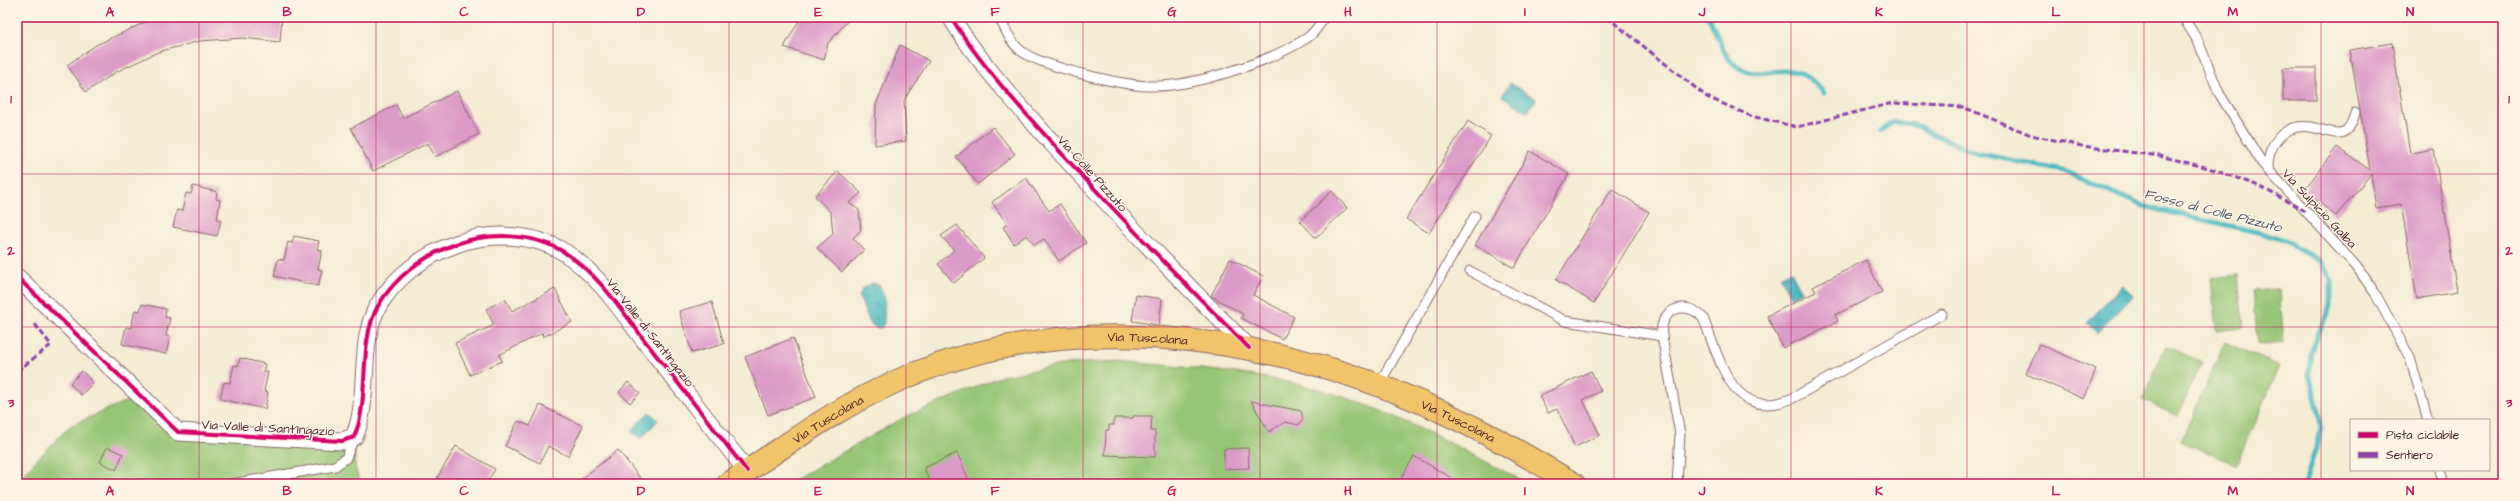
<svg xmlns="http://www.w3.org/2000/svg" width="2520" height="501" font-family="'Architects Daughter',sans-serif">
	<defs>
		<pattern id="water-ripples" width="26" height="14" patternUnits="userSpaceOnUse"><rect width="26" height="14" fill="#4bbac2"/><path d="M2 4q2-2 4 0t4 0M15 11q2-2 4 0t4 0" fill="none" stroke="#40979e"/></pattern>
	</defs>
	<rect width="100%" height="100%" fill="#fcf5e5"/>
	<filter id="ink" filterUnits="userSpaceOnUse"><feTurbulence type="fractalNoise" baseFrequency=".025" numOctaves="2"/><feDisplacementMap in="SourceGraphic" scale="8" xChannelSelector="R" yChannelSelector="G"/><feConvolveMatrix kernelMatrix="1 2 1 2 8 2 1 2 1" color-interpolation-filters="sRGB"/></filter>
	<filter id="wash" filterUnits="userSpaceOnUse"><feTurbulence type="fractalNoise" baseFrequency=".012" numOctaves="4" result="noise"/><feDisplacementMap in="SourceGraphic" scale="16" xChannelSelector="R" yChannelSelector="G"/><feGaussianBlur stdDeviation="0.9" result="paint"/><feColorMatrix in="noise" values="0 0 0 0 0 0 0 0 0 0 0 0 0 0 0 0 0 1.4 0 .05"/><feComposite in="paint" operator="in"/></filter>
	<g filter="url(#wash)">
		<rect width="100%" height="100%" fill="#f4ecd3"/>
		<!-- green -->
		<g fill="#95c575" stroke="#707250">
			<polygon points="2238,275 2243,328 2216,331 2211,278"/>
			<polygon points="2279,289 2284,342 2258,344 2253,291"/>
			<polygon points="2225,342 2279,366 2236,465 2181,441"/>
			<polygon points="2166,346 2202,362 2178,416 2142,400"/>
			<path d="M1119 361C1189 368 1260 372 1328 392 1399 413 1464 451 1529 484H787L903 418 1002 376 1066 364Z"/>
			<polygon points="140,395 178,432 354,437 355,466 360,484 17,484 17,480 70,426"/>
		</g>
		<!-- water -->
		<g fill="url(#water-ripples)" stroke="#4a6c76">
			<polygon points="1510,83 1536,99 1528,112 1502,96"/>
			<polygon points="1791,271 1801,291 1790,297 1780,277"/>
			<polygon points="873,283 880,286 885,299 884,324 881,328 875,328 870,323 859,297 862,289"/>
			<polygon points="2122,285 2133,295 2097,333 2087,323"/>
			<polygon points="649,412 658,420 641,439 631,431"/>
		</g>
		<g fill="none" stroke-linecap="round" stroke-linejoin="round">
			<!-- stream -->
			<g stroke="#4bbac2" stroke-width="5">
				<path d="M1708 17C1718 32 1720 52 1734 64 1762 89 1790 48 1824 93"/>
				<polyline points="1880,131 1894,122 1911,124 1976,153 2064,171 2143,206 2261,233 2288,242 2321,262 2331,280 2331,303 2311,353 2309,375 2319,411 2321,428 2305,484"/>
			</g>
		</g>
		<g id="blocks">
			<!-- building -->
			<g fill="#dc9ac8">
				<polygon points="163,17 282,17 280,42 243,38 200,41 158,52 116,72 86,92 67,65 96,45 150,20"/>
				<polygon points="801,17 851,17 828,43 824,60 784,47"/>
				<polygon points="2392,43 2410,153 2434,149 2457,292 2417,299 2401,204 2376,208 2371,174 2336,216 2304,190 2337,147 2370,170 2350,50"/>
				<polygon points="900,45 929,61 904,100 906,141 875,145 876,105"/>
				<rect x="2283" y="68" width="33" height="33"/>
				<polygon points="457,91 479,134 435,157 428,143 373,171 351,128 396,105 403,118"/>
				<polygon points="1468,121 1491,136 1429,233 1406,219"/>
				<polygon points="993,127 1015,154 978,184 956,157"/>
				<polygon points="1530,151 1569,174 1514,268 1475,245"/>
				<polygon points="838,171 861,193 849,203 859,210 861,230 853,238 864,250 842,272 817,248 833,234 831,213 815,196"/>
				<polygon points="1026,178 1049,211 1060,204 1086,243 1059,261 1044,239 1034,245 1027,235 1014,244 1003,227 1007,224 992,202"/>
				<polygon points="193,186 217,192 216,199 220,200 217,219 221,220 217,236 173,227 177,210 182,211 186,193 191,194"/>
				<polygon points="1612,189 1649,212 1594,303 1556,280"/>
				<polygon points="1332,191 1347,208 1316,238 1300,221"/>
				<polygon points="957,225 984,258 954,283 938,264 954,250 941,236"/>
				<polygon points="294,236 319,241 317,249 322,250 318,269 322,270 318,286 274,276 278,259 284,260 288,242 292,243"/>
				<polygon points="1230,259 1263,276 1253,295 1294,317 1282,339 1241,318 1243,314 1211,296"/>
				<polygon points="1866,260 1882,292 1835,315 1838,321 1783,348 1767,316 1816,292 1813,287"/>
				<polygon points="555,289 572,322 543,337 542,333 499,355 502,361 470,375 455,343 494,325 486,309 505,299 512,311"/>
				<polygon points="1136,295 1162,299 1159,325 1132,321"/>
				<polygon points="712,302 724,344 692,353 679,311"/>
				<polygon points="142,304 166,309 165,317 170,318 166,336 170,337 166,354 122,344 126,327 131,328 135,310 140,311"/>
				<polygon points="793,338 816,397 768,415 745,357"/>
				<polygon points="2039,344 2096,369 2084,399 2026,374"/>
				<polygon points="240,358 265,364 263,372 268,372 264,391 268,392 265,409 220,399 224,382 230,383 234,365 238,366"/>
				<polygon points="82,371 93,383 81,395 70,383"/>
				<polygon points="1591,371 1601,391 1583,400 1600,435 1575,447 1557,409 1548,413 1539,396"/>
				<polygon points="628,382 640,393 630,403 619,392"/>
				<polygon points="1251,401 1301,411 1303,419 1299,425 1285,422 1269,432"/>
				<polygon points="540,405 583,426 568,456 548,446 540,463 505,446 518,421 530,426"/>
				<polygon points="1133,416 1152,416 1151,431 1155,431 1155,457 1105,455 1106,430 1109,430 1109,425 1114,425 1114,418 1133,418"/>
				<polygon points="456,446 495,469 486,484 448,484 437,478"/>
				<polygon points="107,447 123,454 116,470 100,462"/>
				<polygon points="1248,448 1249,468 1224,469 1224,449"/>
				<polygon points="618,450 645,484 575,484"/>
				<polygon points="957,453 969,480 960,484 931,484 924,468"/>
				<polygon points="1414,456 1462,484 1398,484"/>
			</g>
		</g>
	</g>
	<g filter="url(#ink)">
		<use href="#blocks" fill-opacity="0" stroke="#866766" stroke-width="1"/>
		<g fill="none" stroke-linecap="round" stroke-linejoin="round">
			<defs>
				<g id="service">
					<path d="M999 17C1005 28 1010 42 1020 50 1038 66 1122 85 1148 86 1191 88 1270 62 1307 38 1313 34 1320 24 1324 17"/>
					<polyline points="2183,17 2198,41 2219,93 2262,163 2356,266 2375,293 2410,358 2428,420"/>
					<path d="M2268 170C2267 145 2283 123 2311 127 2330 130 2347 145 2355 113"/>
					<polyline points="1470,271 1565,321 1662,336 1680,434 1677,484"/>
					<path d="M1662 336C1658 310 1686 298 1703 318 1721 361 1732 424 1793 398L1942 314"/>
					<polyline points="1378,386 1475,216"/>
					<polyline points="2440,470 2444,484"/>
					<polyline points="231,484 335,466 346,458 354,437"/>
				</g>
				<g id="minor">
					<path d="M951 17C980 65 1026 114 1064 156 1124 221 1186 285 1249 348"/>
					<path d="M17 277 178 432 342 441 354 437C371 400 357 343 378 306 395 277 424 255 456 244 490 232 533 233 564 252 598 274 621 309 645 341 679 384 713 428 747 471"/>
				</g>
				<g id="primary">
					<path id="s1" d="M728 484C785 446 840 405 904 378 1067 308 1261 333 1420 402 1474 425 1524 454 1574 484"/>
				</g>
			</defs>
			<!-- service casing -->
			<use href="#service" stroke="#866766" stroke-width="11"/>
			<!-- minor casing -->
			<use href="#minor" stroke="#866766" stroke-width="19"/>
			<!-- primary casing -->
			<use href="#primary" stroke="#866766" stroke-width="24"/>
			<!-- service -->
			<use href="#service" stroke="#fff" stroke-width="9"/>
			<!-- minor -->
			<use href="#minor" stroke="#fff" stroke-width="17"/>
			<!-- primary -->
			<use href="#primary" stroke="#f1c36a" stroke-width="22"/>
			<!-- quiet -->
			<g stroke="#8e44ad" stroke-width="3" stroke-dasharray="6 3" stroke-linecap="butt">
				<polyline points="1607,17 1707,97 1751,116 1797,127 1893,103 1963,107 2031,135 2082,146 2160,156 2209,168 2259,186 2305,211"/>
				<polyline points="17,371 51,345 34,323"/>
			</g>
			<defs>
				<g id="cycleway">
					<path d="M951 17C980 65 1026 114 1064 156 1124 221 1186 285 1249 348"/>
					<path d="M17 277 178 432 342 441 354 437C371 400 357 343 378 306 395 277 424 255 456 244 490 232 533 233 564 252 598 274 621 309 645 341 679 384 713 428 747 471"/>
				</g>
			</defs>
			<!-- cycleway casing -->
			<use href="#cycleway" stroke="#fcf5e5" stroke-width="6"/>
			<!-- cycleway -->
			<use href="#cycleway" stroke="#d6006c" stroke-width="4"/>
		</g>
	</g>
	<!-- grid -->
	<path fill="none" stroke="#c2185b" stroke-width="1" stroke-opacity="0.55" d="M199 17V484M376 17V484M553 17V484M729 17V484M906 17V484M1083 17V484M1260 17V484M1437 17V484M1614 17V484M1791 17V484M1967 17V484M2144 17V484M2321 17V484M17 174H2503M17 327H2503"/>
	<g text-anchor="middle" stroke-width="3" stroke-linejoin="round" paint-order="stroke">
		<!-- street labels -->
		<g font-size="13" fill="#4a1f2b" stroke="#fcf5e5">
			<text transform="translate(1093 173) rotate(48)" y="5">Via Colle Pizzuto</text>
			<text transform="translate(2320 208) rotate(47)" y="5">Via Sulpicio Galba</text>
			<text transform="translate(651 332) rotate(52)" y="5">Via Valle di Sant'Ingazio</text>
			<text dy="5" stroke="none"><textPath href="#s1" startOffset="455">Via Tuscolana</textPath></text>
			<text dy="5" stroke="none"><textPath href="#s1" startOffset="119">Via Tuscolana</textPath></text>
			<text dy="5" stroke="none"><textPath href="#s1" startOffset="779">Via Tuscolana</textPath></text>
			<text transform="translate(268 427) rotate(3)" y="5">Via Valle di Sant'Ingazio</text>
		</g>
		<!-- water labels -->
		<g font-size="14" font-style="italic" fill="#4a5560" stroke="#fcf5e5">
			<text transform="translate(2213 210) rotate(14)" y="5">Fosso di Colle Pizzuto</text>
		</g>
	</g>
	<!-- margin -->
	<rect width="2520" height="501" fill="none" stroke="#fcf5e5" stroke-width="44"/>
	<!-- legend -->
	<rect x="2350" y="419" width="140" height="52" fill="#fcf5e5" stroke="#b59f9b"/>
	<rect x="2358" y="432" width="20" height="6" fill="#d6006c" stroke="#b59f9b"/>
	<text x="2386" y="439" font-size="12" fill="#4a1f2b">Pista ciclabile</text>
	<rect x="2358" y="452" width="20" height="6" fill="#8e44ad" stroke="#b59f9b"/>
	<text x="2386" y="459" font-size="12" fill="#4a1f2b">Sentiero</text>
	<rect x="22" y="22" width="2476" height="457" fill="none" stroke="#c2185b" stroke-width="1.5"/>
	<g font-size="13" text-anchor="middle" font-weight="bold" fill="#c2185b">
		<text x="110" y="16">A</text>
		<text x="287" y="16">B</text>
		<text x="464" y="16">C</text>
		<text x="641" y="16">D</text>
		<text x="818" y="16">E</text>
		<text x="995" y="16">F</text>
		<text x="1172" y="16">G</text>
		<text x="1348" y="16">H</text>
		<text x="1525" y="16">I</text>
		<text x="1702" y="16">J</text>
		<text x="1879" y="16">K</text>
		<text x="2056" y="16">L</text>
		<text x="2233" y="16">M</text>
		<text x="2410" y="16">N</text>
		<text x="11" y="103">1</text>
		<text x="2509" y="103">1</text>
		<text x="11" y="255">2</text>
		<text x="2509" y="255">2</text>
		<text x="11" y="407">3</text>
		<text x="2509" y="407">3</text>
		<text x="110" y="495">A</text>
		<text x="287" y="495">B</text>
		<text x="464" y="495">C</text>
		<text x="641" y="495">D</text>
		<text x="818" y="495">E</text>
		<text x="995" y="495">F</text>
		<text x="1172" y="495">G</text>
		<text x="1348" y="495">H</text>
		<text x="1525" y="495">I</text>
		<text x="1702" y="495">J</text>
		<text x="1879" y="495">K</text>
		<text x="2056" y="495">L</text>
		<text x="2233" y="495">M</text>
		<text x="2410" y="495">N</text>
	</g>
</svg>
